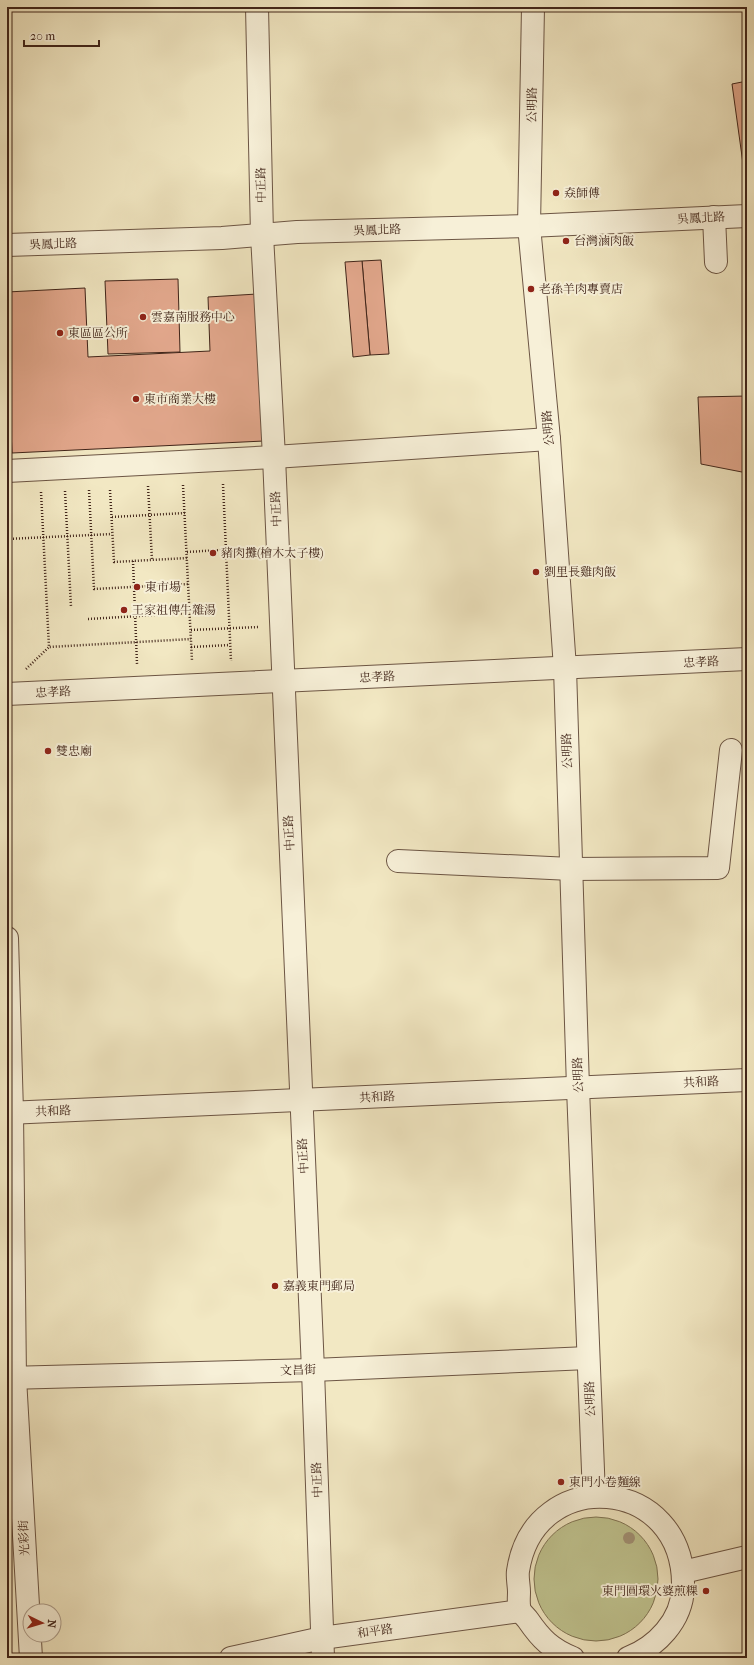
<svg xmlns="http://www.w3.org/2000/svg" width="754" height="1665" font-family="'IM FELL French Canon','Noto Serif TC',serif">
	<rect width="100%" height="100%" fill="#f2e8c3"/>
	<filter id="stains"><feTurbulence type="fractalNoise" baseFrequency=".005" numOctaves="4"/><feColorMatrix values="0 0 0 0 .2 0 0 0 0 .09 0 0 0 0 .02 0 0 0 .5 -.17"/></filter>
	<radialGradient id="worn" r=".72"><stop offset=".6" stop-color="#630" stop-opacity="0"/><stop offset="1" stop-color="#630" stop-opacity=".3"/></radialGradient>
	<!-- green -->
	<circle fill="#c0c490" stroke="#807454" cx="596" cy="1579" r="62"/>
	<!-- building -->
	<g fill="#e3a88d" stroke="#402419">
		<polygon points="747,81 747,171 744,171 732,84"/>
		<polygon points="381,260 389,354 370,355 362,261"/>
		<polygon points="362,261 370,355 353,357 345,262"/>
		<polygon points="178,279 180,352 108,354 105,281"/>
		<polygon points="85,288 88,357 210,351 208,297 257,294 264,441 12,453 7,338 7,292"/>
		<polygon points="747,396 747,473 701,464 698,397"/>
	</g>
	<g fill="none" stroke-linecap="round" stroke-linejoin="round">
		<defs>
			<g id="minor">
				<polyline points="257,7 262,235 274,457 313,1370 323,1658"/>
				<polyline points="533,7 529,226 549,439 565,668 578,1088 594,1496"/>
				<polyline points="714,217 716,262"/>
				<polyline points="7,245 222,238 297,232 529,226 747,216"/>
				<polyline points="7,471 274,457 549,439"/>
				<polyline points="7,694 747,659"/>
				<polyline points="398,861 571,869 718,868 731,750"/>
				<polyline points="7,938 12,1112 15,1378 31,1658"/>
				<polyline points="7,1113 747,1080"/>
				<polyline points="7,1378 313,1370 588,1358"/>
				<polyline points="683,1572 747,1557"/>
				<polyline points="231,1658 322,1638 520,1611"/>
				<path d="M573 1658C551 1649 541 1639 528 1620 526 1617 521 1613 520 1610 518 1605 519 1597 519 1592 519 1585 517 1578 518 1571 534 1464 686 1475 683 1588 682 1621 656 1647 628 1658"/>
			</g>
		</defs>
		<!-- minor casing -->
		<use href="#minor" stroke="#6c5544" stroke-width="24"/>
		<!-- path -->
		<g stroke="#402419" stroke-width="2.5" stroke-dasharray="1 2" stroke-linecap="butt">
			<polyline points="223,484 231,661"/>
			<polyline points="183,485 192,661"/>
			<polyline points="148,486 152,560"/>
			<polyline points="89,490 94,589 188,584"/>
			<polyline points="110,490 114,562 187,558"/>
			<polyline points="65,491 71,607"/>
			<polyline points="41,492 49,647 191,639"/>
			<polyline points="112,517 185,513"/>
			<polyline points="7,539 112,534"/>
			<polyline points="187,552 254,548"/>
			<polyline points="133,561 137,664"/>
			<polyline points="88,619 190,613"/>
			<polyline points="191,630 258,627"/>
			<polyline points="191,647 230,645"/>
			<polyline points="26,669 49,647"/>
		</g>
		<!-- minor -->
		<use href="#minor" stroke="#f7f0d8" stroke-width="22"/>
	</g>
	<!-- trees -->
	<circle fill="#a29276" cx="629" cy="1538" r="6"/>
	<!-- markers -->
	<g fill="#8f2418" stroke="#f7f0d8" stroke-width="1.5">
		<circle cx="556" cy="193" r="4"/>
		<circle cx="566" cy="241" r="4"/>
		<circle cx="531" cy="289" r="4"/>
		<circle cx="143" cy="317" r="4"/>
		<circle cx="60" cy="333" r="4"/>
		<circle cx="136" cy="399" r="4"/>
		<circle cx="213" cy="553" r="4"/>
		<circle cx="536" cy="572" r="4"/>
		<circle cx="137" cy="587" r="4"/>
		<circle cx="124" cy="610" r="4"/>
		<circle cx="48" cy="751" r="4"/>
		<circle cx="275" cy="1286" r="4"/>
		<circle cx="561" cy="1482" r="4"/>
		<circle cx="706" cy="1591" r="4"/>
	</g>
	<g text-anchor="middle" stroke-width="4" stroke-linejoin="round" paint-order="stroke">
		<!-- street labels -->
		<g font-size="12" fill="#402419" stroke="#f7f0d8">
			<text transform="translate(532 105) rotate(-89)" y="4">公明路</text>
			<text transform="translate(261 185) rotate(-91)" y="4">中正路</text>
			<text transform="translate(701 218) rotate(-3)" y="4">吳鳳北路</text>
			<text transform="translate(377 230) rotate(-2)" y="4">吳鳳北路</text>
			<text transform="translate(53 244) rotate(-2)" y="4">吳鳳北路</text>
			<text transform="translate(548 428) rotate(-95)" y="4">公明路</text>
			<text transform="translate(276 509) rotate(-92)" y="4">中正路</text>
			<text transform="translate(701 662) rotate(-3)" y="4">忠孝路</text>
			<text transform="translate(377 677) rotate(-3)" y="4">忠孝路</text>
			<text transform="translate(53 692) rotate(-3)" y="4">忠孝路</text>
			<text transform="translate(567 751) rotate(-92)" y="4">公明路</text>
			<text transform="translate(289 833) rotate(-93)" y="4">中正路</text>
			<text transform="translate(578 1075) rotate(-92)" y="4">公明路</text>
			<text transform="translate(701 1082) rotate(-3)" y="4">共和路</text>
			<text transform="translate(377 1097) rotate(-3)" y="4">共和路</text>
			<text transform="translate(53 1111) rotate(-2)" y="4">共和路</text>
			<text transform="translate(303 1156) rotate(-93)" y="4">中正路</text>
			<text transform="translate(298 1370) rotate(-2)" y="4">文昌街</text>
			<text transform="translate(590 1399) rotate(-92)" y="4">公明路</text>
			<text transform="translate(317 1480) rotate(-92)" y="4">中正路</text>
			<text transform="translate(24 1538) rotate(-93)" y="4">光彩街</text>
			<text transform="translate(375 1631) rotate(-8)" y="4">和平路</text>
		</g>
		<!-- poi labels -->
		<g font-size="12" fill="#402419" stroke="#f7f0d8" text-anchor="start">
			<text x="564" y="197">𡘙師傅</text>
			<text x="574" y="245">台灣滷肉飯</text>
			<text x="539" y="293">老孫羊肉專賣店</text>
			<text x="151" y="321">雲嘉南服務中心</text>
			<text x="68" y="337">東區區公所</text>
			<text x="144" y="403">東市商業大樓</text>
			<text x="221" y="557">豬肉攤(檜木太子樓)</text>
			<text x="544" y="576">劉里長雞肉飯</text>
			<text x="145" y="591">東市場</text>
			<text x="132" y="614">王家祖傳牛雜湯</text>
			<text x="56" y="755">雙忠廟</text>
			<text x="283" y="1290">嘉義東門郵局</text>
			<text x="569" y="1486">東門小卷麵線</text>
			<text x="698" y="1595" text-anchor="end">東門圓環火婆煎粿</text>
		</g>
	</g>
	<!-- margin -->
	<rect width="754" height="1665" fill="none" stroke="#f2e8c3" stroke-width="24"/>
	<rect x="8" y="8" width="738" height="1649" fill="none" stroke="#402419" stroke-width="2"/>
	<rect x="12" y="12" width="730" height="1641" fill="none" stroke="#402419"/>
	<!-- north arrow -->
	<g transform="translate(42 1623) rotate(95)"><circle r="19" fill="#f7f0d8" stroke="#ae9e8c"/>
	<path d="M0-3L7 15L0 10L-7 15Z" fill="#8f2418"/>
	<text y="-6" font-size="11" font-weight="bold" text-anchor="middle" fill="#402419">N</text>
	</g>
	<!-- scale -->
	<path d="M24 40v6h75v-6" fill="none" stroke="#402419" stroke-width="2"/>
	<text x="30" y="40" font-size="12" fill="#402419" stroke="#f7f0d8" stroke-width="3" paint-order="stroke">20 m</text>
	<rect width="100%" height="100%" filter="url(#stains)"/>
	<rect width="100%" height="100%" fill="url(#worn)"/>
</svg>
